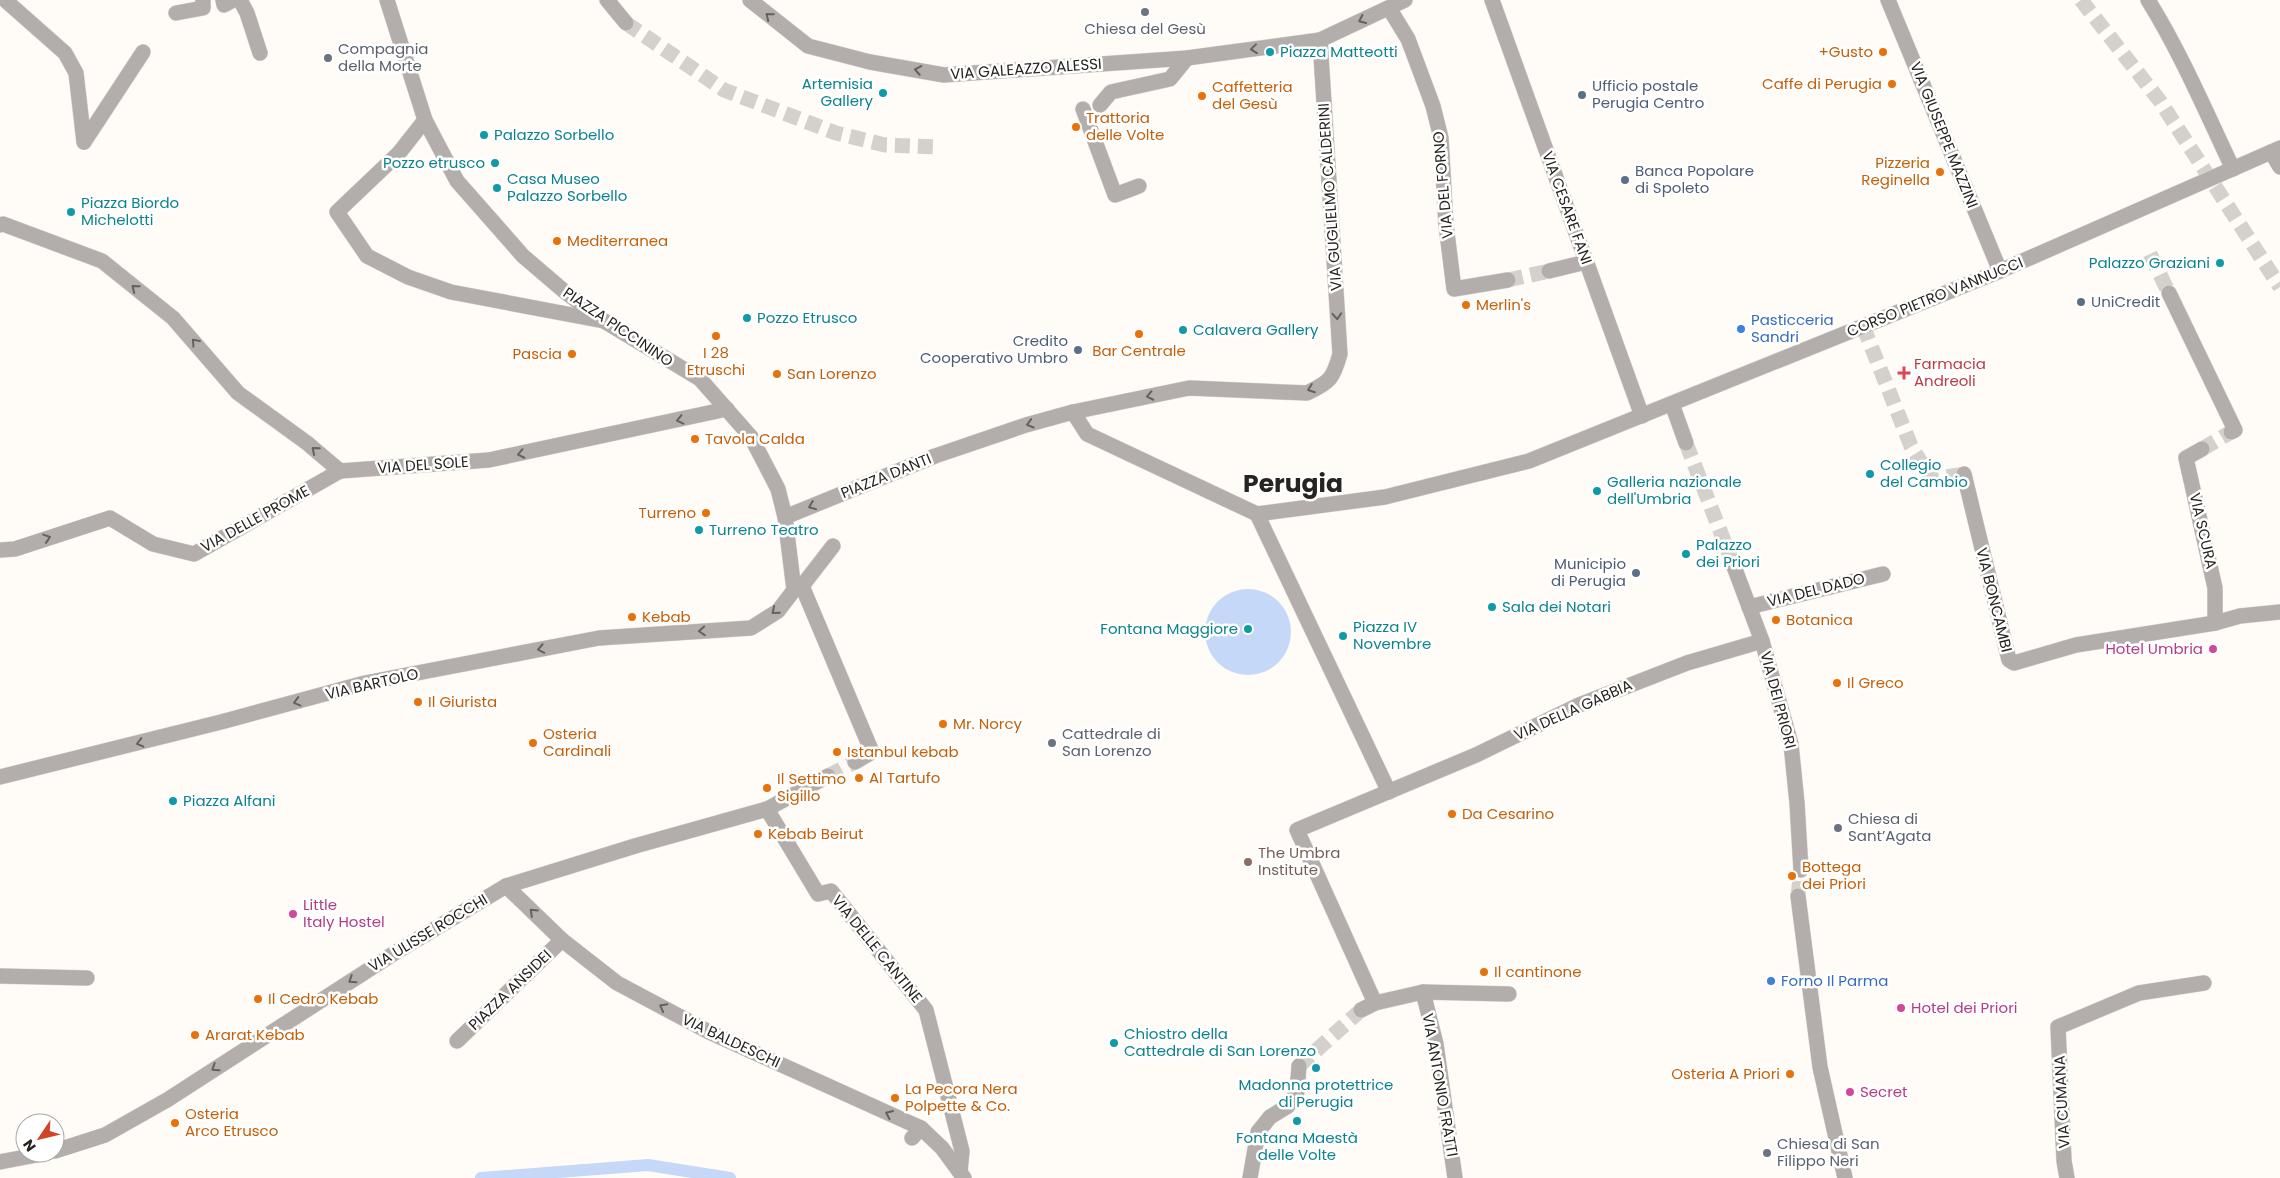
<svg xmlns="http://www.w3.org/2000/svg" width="2280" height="1178" font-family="Poppins,sans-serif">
	<rect width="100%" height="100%" fill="#fffbf7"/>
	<!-- water -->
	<circle fill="#c5d8f7" cx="1248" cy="632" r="43"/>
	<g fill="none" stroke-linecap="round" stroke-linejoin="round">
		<!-- stream -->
		<polyline stroke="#c5d8f7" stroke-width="12" points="481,1178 648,1165 730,1178"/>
		<!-- pedestrian-tunnel -->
		<g stroke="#d4d0cc" stroke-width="15" stroke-dasharray="15 8" stroke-linecap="butt">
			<polyline points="626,23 724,90 836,133 885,145 938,147"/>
			<polyline points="2150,254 2169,293"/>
			<polyline points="1508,280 1549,271"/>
			<polyline points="1863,326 1911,446 1931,479 1964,474"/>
			<polyline points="1686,443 1733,564"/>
			<polyline points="2202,449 2231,432"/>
			<polyline points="828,776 855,762"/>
			<polyline points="1798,896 1801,870"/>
			<polyline points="1299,1066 1361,1010"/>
		</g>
		<!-- tertiary-tunnel -->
		<polyline stroke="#d4d0cc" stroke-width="15" stroke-dasharray="15 8" stroke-linecap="butt" points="2081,0 2160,101 2280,287"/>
		<defs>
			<g id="service">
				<polyline points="5,0 65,53 76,73 84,142"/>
				<polyline points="223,0 224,5 233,0"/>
				<polyline points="240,0 247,13 260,53"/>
				<polyline points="176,13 203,8 203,0"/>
				<polyline points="425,120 399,153 337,212 367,256 408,277 451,292 604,321"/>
				<polyline points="84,142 143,52"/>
			</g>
			<g id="pedestrian">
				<polyline points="607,0 626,23"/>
				<polyline points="1492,0 1642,416"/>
				<polyline points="1888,0 2000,271"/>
				<path d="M2148 0C2181 53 2206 112 2233 169"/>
				<polyline points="1389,8 1408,39 1433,106 1441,138 1446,225 1454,289 1508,280"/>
				<polyline points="1100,105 1111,92 1170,79 1187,58"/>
				<polyline points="1083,109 1115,195 1139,186"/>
				<polyline points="2271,152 2280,167"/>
				<polyline points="1549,271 1586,262"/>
				<polyline points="2169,293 2235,430 2231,432"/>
				<polyline points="1672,404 1686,443"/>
				<polyline points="1073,412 1087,434 1257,514 1385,497 1529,461 2000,271 2280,148"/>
				<polyline points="2202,449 2186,458 2215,588 2215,623"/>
				<polyline points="1964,474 2009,660 2014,663 2076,645 2215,623 2240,616 2280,612"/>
				<polyline points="1257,514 1389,792"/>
				<polyline points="1733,564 1762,641 1791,744 1797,803 1801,870"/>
				<polyline points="802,586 833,546"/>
				<polyline points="794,590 802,586 872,752 855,762"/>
				<polyline points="1749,607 1883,574"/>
				<polyline points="767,809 818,894 831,891 926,1010 962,1151 960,1172"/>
				<polyline points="506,886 635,846 767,809 828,776"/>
				<polyline points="1798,896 1820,1067 1845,1178"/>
				<polyline points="1375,1003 1423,992 1509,994"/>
				<polyline points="1361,1010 1375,1003 1297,830 1476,755 1579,705 1687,663 1762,641"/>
				<polyline points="912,1138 921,1128"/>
				<polyline points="1250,1178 1258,1132 1270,1117 1288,1106 1297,1092 1299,1066"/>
			</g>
			<g id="minor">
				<polyline points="750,0 808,46 870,62 944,75 1187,58 1320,40 1405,0"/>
				<polyline points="0,225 3,224 102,261 173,318 238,393 307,443 340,471 489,460 727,409"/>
				<path d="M785 517 935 456 1026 425 1073 412 1189 388 1307 393C1330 382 1333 379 1340 354L1320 40"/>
				<polyline points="0,550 15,549 110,518 153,544 194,554 340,471"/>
				<polyline points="0,777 221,722 365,683 599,638 751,628 778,611 794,590 785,517 778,489 751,437 700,379 604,321 564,291 523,256 457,181 425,120 387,0"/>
				<polyline points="0,976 87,978"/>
				<polyline points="1423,992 1436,1044 1455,1178"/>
				<polyline points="457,1041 562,940"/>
				<polyline points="55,1151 105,1135 167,1100 393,954 506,886 562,940 617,983 709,1032 921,1128 942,1148 964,1178"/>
				<polyline points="0,1162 47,1153"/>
				<polyline points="2067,1178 2064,1161 2058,1027 2139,993 2204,983"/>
			</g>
		</defs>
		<!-- service casing -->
		<use href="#service" stroke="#dcd8d5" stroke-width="16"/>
		<!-- pedestrian casing -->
		<use href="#pedestrian" stroke="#dcd8d5" stroke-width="16"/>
		<!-- minor casing -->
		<use href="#minor" stroke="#dcd8d5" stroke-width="16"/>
		<!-- service -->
		<use href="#service" stroke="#b3adac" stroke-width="15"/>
		<!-- pedestrian -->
		<use href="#pedestrian" stroke="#b3adac" stroke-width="15"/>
		<!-- minor -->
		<use href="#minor" stroke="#b3adac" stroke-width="15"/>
	</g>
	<!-- one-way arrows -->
	<defs><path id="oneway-chevron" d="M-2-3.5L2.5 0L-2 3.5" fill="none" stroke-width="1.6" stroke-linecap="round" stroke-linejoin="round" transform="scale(1.25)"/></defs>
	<g stroke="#65615f">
		<use href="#oneway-chevron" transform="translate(769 16) rotate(-141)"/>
		<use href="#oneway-chevron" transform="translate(1362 20) rotate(155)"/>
		<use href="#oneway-chevron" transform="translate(1254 49) rotate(173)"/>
		<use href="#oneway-chevron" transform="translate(918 70) rotate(-170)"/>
		<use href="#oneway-chevron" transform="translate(135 288) rotate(-141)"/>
		<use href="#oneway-chevron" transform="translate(1337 316) rotate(86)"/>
		<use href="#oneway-chevron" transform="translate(195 342) rotate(-132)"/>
		<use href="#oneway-chevron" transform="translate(1311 389) rotate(160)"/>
		<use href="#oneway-chevron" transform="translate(1150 396) rotate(168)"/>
		<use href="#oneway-chevron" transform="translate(680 420) rotate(167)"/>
		<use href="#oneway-chevron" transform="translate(1030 424) rotate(164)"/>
		<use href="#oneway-chevron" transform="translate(315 450) rotate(-140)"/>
		<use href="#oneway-chevron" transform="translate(521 454) rotate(168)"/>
		<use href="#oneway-chevron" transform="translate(812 506) rotate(158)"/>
		<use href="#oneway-chevron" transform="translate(47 538) rotate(-18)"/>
		<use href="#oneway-chevron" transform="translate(775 611) rotate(141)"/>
		<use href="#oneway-chevron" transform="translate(702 631) rotate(176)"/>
		<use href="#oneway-chevron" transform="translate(541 649) rotate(169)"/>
		<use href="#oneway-chevron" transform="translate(297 702) rotate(165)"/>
		<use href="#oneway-chevron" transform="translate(140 743) rotate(166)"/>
		<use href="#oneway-chevron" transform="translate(533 912) rotate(-137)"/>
		<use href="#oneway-chevron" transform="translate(352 980) rotate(147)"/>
		<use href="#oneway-chevron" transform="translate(663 1007) rotate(-152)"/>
		<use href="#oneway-chevron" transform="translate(215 1068) rotate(147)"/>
		<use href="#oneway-chevron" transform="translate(889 1114) rotate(-156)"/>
	</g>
	<!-- markers -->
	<g fill="#6b7280" stroke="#fff" stroke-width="2">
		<circle cx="1145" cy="12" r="5"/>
		<circle cx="328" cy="58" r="5"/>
		<circle cx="1052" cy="743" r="5"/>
		<circle cx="1838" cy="828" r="5"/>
		<circle cx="1767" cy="1153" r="5"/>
	</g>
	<g fill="#0f9aa8" stroke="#fff" stroke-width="2">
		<circle cx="1270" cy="52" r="5"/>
		<circle cx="883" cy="93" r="5"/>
		<circle cx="484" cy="135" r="5"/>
		<circle cx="495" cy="163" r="5"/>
		<circle cx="497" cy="188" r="5"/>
		<circle cx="71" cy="212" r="5"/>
		<circle cx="2220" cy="263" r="5"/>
		<circle cx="747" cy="318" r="5"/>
		<circle cx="1183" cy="330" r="5"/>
		<circle cx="1870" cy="474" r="5"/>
		<circle cx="1597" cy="491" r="5"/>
		<circle cx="699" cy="530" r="5"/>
		<circle cx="1686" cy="554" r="5"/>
		<circle cx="1492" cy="607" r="5"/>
		<circle cx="1248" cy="629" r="5"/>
		<circle cx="1343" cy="636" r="5"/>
		<circle cx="173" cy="801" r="5"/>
		<circle cx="1114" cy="1043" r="5"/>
		<circle cx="1316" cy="1068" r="5"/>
		<circle cx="1297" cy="1121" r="5"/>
	</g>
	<g fill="#e8710a" stroke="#fff" stroke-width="2">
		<circle cx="1883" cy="52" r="5"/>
		<circle cx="1892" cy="84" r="5"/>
		<circle cx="1202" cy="96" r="5"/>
		<circle cx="1076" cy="127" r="5"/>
		<circle cx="1940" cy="172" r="5"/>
		<circle cx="557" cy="241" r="5"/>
		<circle cx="1466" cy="305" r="5"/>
		<circle cx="1139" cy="334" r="5"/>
		<circle cx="716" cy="336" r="5"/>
		<circle cx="572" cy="354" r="5"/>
		<circle cx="777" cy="374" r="5"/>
		<circle cx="695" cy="439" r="5"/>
		<circle cx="706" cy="513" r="5"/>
		<circle cx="632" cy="617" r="5"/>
		<circle cx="1776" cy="620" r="5"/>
		<circle cx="1837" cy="683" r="5"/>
		<circle cx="418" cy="702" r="5"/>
		<circle cx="943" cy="724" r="5"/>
		<circle cx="533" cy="743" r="5"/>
		<circle cx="837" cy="752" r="5"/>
		<circle cx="859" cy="778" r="5"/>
		<circle cx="767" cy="788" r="5"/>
		<circle cx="1452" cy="814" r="5"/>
		<circle cx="758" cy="834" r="5"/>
		<circle cx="1792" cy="876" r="5"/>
		<circle cx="1484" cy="972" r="5"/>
		<circle cx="258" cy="999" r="5"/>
		<circle cx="195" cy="1035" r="5"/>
		<circle cx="1790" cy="1074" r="5"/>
		<circle cx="895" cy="1098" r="5"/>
		<circle cx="175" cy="1123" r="5"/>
	</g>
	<g fill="#5c6f8a" stroke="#fff" stroke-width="2">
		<circle cx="1582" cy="95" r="5"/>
		<circle cx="1625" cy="180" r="5"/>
		<circle cx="2081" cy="302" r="5"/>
		<circle cx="1078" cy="350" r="5"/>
		<circle cx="1636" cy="573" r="5"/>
	</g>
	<g fill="#3f7fe0" stroke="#fff" stroke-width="2">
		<circle cx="1741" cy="329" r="5"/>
		<circle cx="1771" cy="981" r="5"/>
	</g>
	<path fill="#e0444e" stroke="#fff" stroke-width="2" d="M1901.5 365.5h5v5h5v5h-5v5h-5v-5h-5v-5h5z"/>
	<g fill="#d1479c" stroke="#fff" stroke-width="2">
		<circle cx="2213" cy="649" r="5"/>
		<circle cx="293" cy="914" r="5"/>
		<circle cx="1901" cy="1008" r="5"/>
		<circle cx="1850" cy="1092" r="5"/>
	</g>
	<circle fill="#8d6e63" stroke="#fff" stroke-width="2" cx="1248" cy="862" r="5"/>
	<g text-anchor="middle" stroke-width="5" stroke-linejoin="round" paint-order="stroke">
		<!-- worship labels -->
		<g font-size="15" fill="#5b616d" stroke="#fff" text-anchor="start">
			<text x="1145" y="34" text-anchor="middle">Chiesa del Gesù</text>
			<text x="338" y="54">Compagnia<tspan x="338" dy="17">della Morte</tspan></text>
			<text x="1062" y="739">Cattedrale di<tspan x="1062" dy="17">San Lorenzo</tspan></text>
			<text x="1848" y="824">Chiesa di<tspan x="1848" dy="17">Sant’Agata</tspan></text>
			<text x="1777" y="1149">Chiesa di San<tspan x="1777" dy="17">Filippo Neri</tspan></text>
		</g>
		<!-- culture labels -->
		<g font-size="15" fill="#0d838f" stroke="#fff" text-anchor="start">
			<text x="1280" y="57">Piazza Matteotti</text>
			<text x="873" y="89" text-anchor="end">Artemisia<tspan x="873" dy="17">Gallery</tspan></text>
			<text x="494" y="140">Palazzo Sorbello</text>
			<text x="485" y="168" text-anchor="end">Pozzo etrusco</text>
			<text x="507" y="184">Casa Museo<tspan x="507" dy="17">Palazzo Sorbello</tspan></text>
			<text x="81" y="208">Piazza Biordo<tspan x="81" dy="17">Michelotti</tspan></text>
			<text x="2210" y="268" text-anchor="end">Palazzo Graziani</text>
			<text x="757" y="323">Pozzo Etrusco</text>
			<text x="1193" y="335">Calavera Gallery</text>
			<text x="1880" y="470">Collegio<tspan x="1880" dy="17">del Cambio</tspan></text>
			<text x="1607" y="487">Galleria nazionale<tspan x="1607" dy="17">dell'Umbria</tspan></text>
			<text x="709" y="535">Turreno Teatro</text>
			<text x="1696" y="550">Palazzo<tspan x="1696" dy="17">dei Priori</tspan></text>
			<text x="1502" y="612">Sala dei Notari</text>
			<text x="1353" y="632">Piazza IV<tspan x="1353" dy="17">Novembre</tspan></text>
			<text x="1238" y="634" text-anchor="end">Fontana Maggiore</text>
			<text x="183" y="806">Piazza Alfani</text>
			<text x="1124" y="1039">Chiostro della<tspan x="1124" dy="17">Cattedrale di San Lorenzo</tspan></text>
			<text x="1316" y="1090" text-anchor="middle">Madonna protettrice<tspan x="1316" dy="17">di Perugia</tspan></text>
			<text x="1297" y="1143" text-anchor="middle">Fontana Maestà<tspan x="1297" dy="17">delle Volte</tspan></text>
		</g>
		<!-- food labels -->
		<g font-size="15" fill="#c56008" stroke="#fff" text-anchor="start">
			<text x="1873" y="57" text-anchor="end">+Gusto</text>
			<text x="1882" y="89" text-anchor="end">Caffe di Perugia</text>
			<text x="1212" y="92">Caffetteria<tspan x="1212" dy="17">del Gesù</tspan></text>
			<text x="1086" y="123">Trattoria<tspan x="1086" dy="17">delle Volte</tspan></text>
			<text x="1930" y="168" text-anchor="end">Pizzeria<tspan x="1930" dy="17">Reginella</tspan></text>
			<text x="567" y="246">Mediterranea</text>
			<text x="1476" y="310">Merlin's</text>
			<text x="1139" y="356" text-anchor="middle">Bar Centrale</text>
			<text x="716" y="358" text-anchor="middle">I 28<tspan x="716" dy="17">Etruschi</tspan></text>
			<text x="562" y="359" text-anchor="end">Pascia</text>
			<text x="787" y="379">San Lorenzo</text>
			<text x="705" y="444">Tavola Calda</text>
			<text x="696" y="518" text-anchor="end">Turreno</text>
			<text x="642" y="622">Kebab</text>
			<text x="1786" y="625">Botanica</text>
			<text x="1847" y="688">Il Greco</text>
			<text x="428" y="707">Il Giurista</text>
			<text x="953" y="729">Mr. Norcy</text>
			<text x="543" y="739">Osteria<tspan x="543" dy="17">Cardinali</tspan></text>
			<text x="847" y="757">Istanbul kebab</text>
			<text x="869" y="783">Al Tartufo</text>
			<text x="777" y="784">Il Settimo<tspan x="777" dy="17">Sigillo</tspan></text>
			<text x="1462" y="819">Da Cesarino</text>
			<text x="768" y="839">Kebab Beirut</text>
			<text x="1802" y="872">Bottega<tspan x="1802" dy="17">dei Priori</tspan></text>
			<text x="1494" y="977">Il cantinone</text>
			<text x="268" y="1004">Il Cedro Kebab</text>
			<text x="205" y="1040">Ararat Kebab</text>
			<text x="1780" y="1079" text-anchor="end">Osteria A Priori</text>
			<text x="905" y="1094">La Pecora Nera<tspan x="905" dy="17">Polpette &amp; Co.</tspan></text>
			<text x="185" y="1119">Osteria<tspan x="185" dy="17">Arco Etrusco</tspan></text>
		</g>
		<!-- street labels -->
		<g font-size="15" fill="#262320" stroke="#fff">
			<text transform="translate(1026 69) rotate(-4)" y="5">VIA GALEAZZO ALESSI</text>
			<text transform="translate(1944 135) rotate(68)" y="5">VIA GIUSEPPE MAZZINI</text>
			<text transform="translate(1443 185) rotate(-95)" y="5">VIA DEL FORNO</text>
			<text transform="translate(1330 197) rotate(-94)" y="5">VIA GUGLIELMO CALDERINI</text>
			<text transform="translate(1567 208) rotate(70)" y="5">VIA CESARE FANI</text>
			<text transform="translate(1935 297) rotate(-22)" y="5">CORSO PIETRO VANNUCCI</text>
			<text transform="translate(618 327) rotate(34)" y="5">PIAZZA PICCININO</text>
			<text transform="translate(423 465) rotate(-4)" y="5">VIA DEL SOLE</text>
			<text transform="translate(886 476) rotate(-22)" y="5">PIAZZA DANTI</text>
			<text transform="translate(255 519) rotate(-29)" y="5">VIA DELLE PROME</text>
			<text transform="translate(2203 531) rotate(77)" y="5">VIA SCURA</text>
			<text transform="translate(1816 590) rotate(-14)" y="5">VIA DEL DADO</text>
			<text transform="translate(1994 600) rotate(76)" y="5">VIA BONCAMBI</text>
			<text transform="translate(372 684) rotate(-13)" y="5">VIA BARTOLO</text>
			<text transform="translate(1778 700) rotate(75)" y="5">VIA DEI PRIORI</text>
			<text transform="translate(1573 710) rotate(-24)" y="5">VIA DELLA GABBIA</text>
			<text transform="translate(428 933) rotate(-31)" y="5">VIA ULISSE ROCCHI</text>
			<text transform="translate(877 949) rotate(51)" y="5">VIA DELLE CANTINE</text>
			<text transform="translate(510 990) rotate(-44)" y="5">PIAZZA ANSIDEI</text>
			<text transform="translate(731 1041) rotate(25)" y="5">VIA BALDESCHI</text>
			<text transform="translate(1440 1085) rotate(80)" y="5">VIA ANTONIO FRATTI</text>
			<text transform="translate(2062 1102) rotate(-93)" y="5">VIA CUMANA</text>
		</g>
		<!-- service labels -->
		<g font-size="15" fill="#4e5e75" stroke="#fff" text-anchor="start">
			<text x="1592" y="91">Ufficio postale<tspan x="1592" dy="17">Perugia Centro</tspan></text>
			<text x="1635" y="176">Banca Popolare<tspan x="1635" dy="17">di Spoleto</tspan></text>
			<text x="2091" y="307">UniCredit</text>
			<text x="1068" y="346" text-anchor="end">Credito<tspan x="1068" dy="17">Cooperativo Umbro</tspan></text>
			<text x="1626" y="569" text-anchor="end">Municipio<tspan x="1626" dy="17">di Perugia</tspan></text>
		</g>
		<!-- shop labels -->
		<g font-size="15" fill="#366cbe" stroke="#fff" text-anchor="start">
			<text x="1751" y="325">Pasticceria<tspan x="1751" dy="17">Sandri</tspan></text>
			<text x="1781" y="986">Forno Il Parma</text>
		</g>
		<!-- health labels -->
		<g font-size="15" fill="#be3a42" stroke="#fff" text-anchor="start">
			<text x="1914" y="369">Farmacia<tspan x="1914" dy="17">Andreoli</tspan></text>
		</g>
		<!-- hotel labels -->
		<g font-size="15" fill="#b23c85" stroke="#fff" text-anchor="start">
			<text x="2203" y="654" text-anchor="end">Hotel Umbria</text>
			<text x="303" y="910">Little<tspan x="303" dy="17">Italy Hostel</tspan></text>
			<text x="1911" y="1013">Hotel dei Priori</text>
			<text x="1860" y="1097">Secret</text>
		</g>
		<!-- education labels -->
		<g font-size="15" fill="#785e54" stroke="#fff" text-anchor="start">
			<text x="1258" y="858">The Umbra<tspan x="1258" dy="17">Institute</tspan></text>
		</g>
		<!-- town labels -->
		<g font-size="25" font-weight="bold" fill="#262320" stroke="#fff">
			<text x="1293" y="492">Perugia</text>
		</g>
	</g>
	<!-- north arrow -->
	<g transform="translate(40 1138) rotate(235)"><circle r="24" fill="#ffffff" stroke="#a8a7a6"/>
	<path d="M0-4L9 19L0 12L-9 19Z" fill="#cf4525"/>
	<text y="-8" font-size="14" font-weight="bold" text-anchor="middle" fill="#262320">N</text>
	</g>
</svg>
